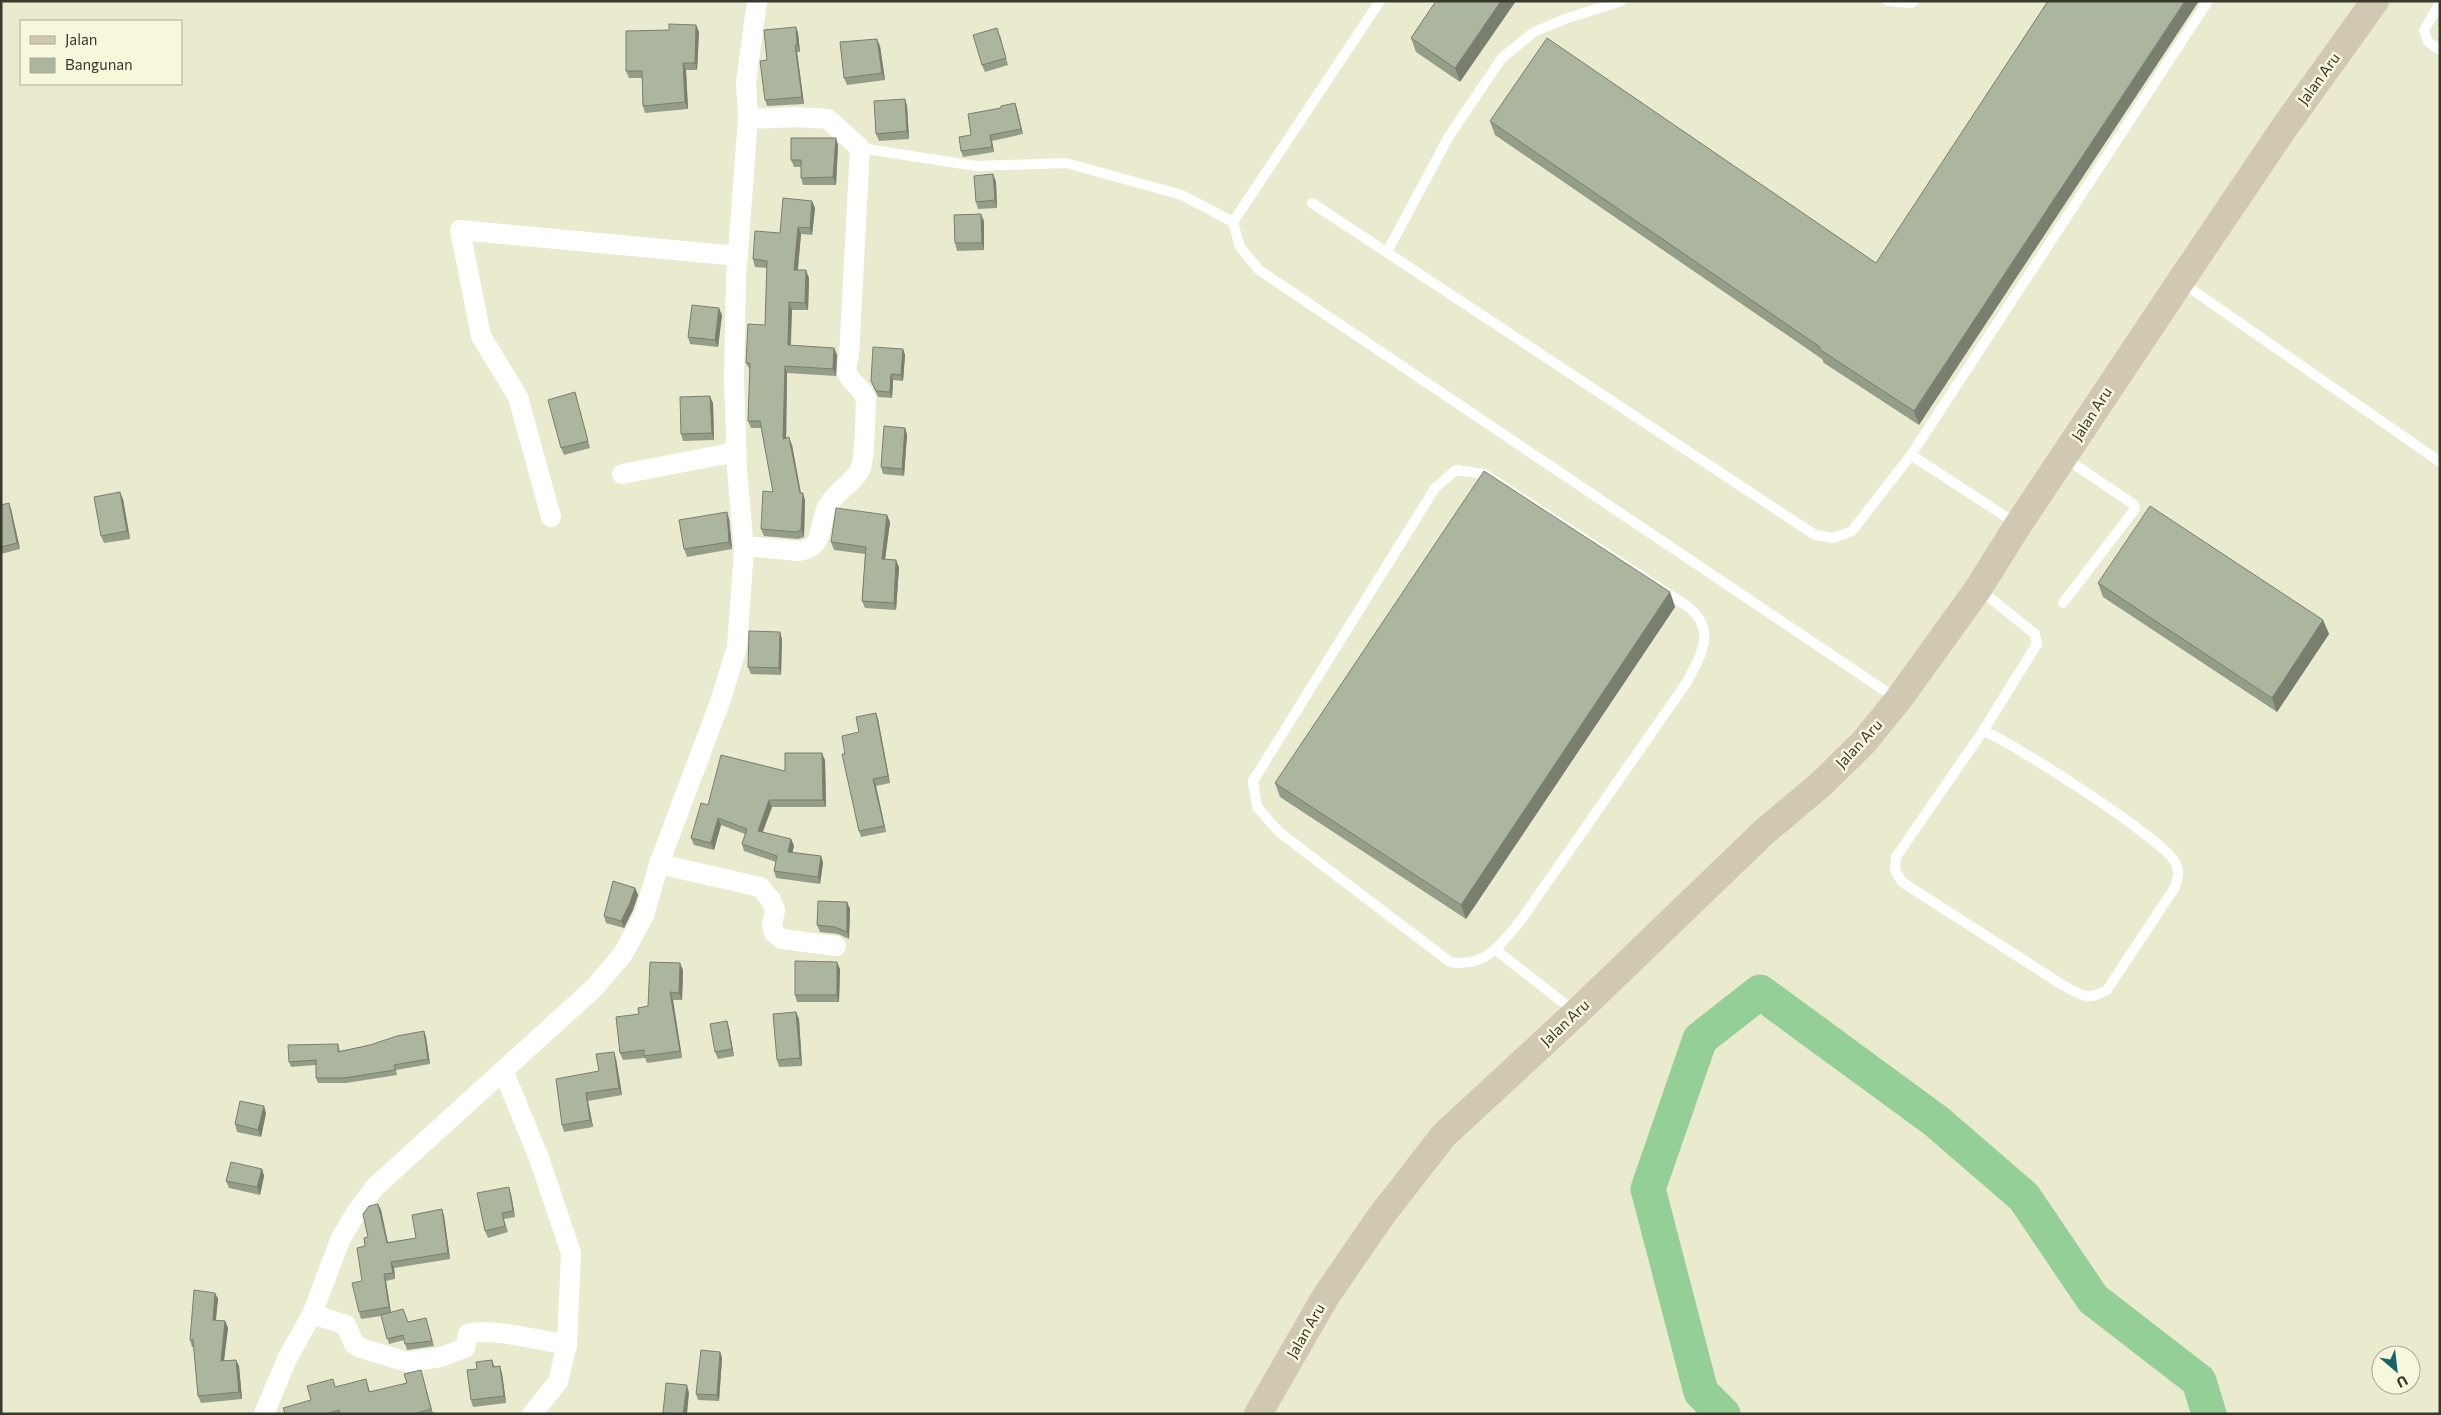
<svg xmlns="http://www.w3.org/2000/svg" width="2441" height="1415" font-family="Commissioner,sans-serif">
	<rect width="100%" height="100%" fill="#eaeacf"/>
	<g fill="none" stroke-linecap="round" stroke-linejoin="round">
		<!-- river -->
		<polyline stroke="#95cf98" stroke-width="35" points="1723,1414 1701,1392 1648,1189 1700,1039 1760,992 1936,1121 2024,1197 2093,1299 2199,1381 2209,1414"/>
		<!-- lane -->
		<g stroke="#fff" stroke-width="10">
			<polyline points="1380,1 1233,222 1240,247 1259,270 1897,699"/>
			<polyline points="1888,1 1911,3 1914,1"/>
			<polyline points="2440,3 2424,30 2428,42 2440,50"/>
			<polyline points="860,148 976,166 1066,163 1182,195 1233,222"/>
			<polyline points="1312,203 1815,535 1833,538 1852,531 1911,455 2208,1"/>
			<polyline points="1387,252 1449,136 1502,58 1534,32 1565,19 1621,1"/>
			<polyline points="2181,282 2440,462"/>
			<polyline points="1911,455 2017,524"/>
			<path d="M1456 470 1484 474 1687 606C1718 630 1701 654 1687 682L1521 920C1501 944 1486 968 1450 962L1279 832 1257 807 1253 781 1435 488Z"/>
			<path d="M1979 589 2035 634 2037 644 1983 731C2011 741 2163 839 2175 862 2180 871 2178 877 2175 887L2107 990C2087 1001 2083 996 2064 986L1902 882 1895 870 1896 857 1983 731"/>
			<polyline points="2063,603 2135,509 2133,504 2065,458"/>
			<polyline points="1496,950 1575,1012"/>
		</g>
		<!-- street -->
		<g stroke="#fff" stroke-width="20">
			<polyline points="622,474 736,452"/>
			<polyline points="551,517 518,397 481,336 460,230 738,256"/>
			<path d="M744 546 799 551C825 548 818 526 827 507 836 490 856 482 861 467 866 450 865 416 866 398 856 379 841 381 849 356L860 148 828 119 797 117 748 119"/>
			<polyline points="659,864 760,887 771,900 775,910 772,926 774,933 782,939 836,946"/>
			<polyline points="503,1070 539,1158 571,1253 567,1345 558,1382 532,1414"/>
			<path d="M312 1314 346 1325 354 1344 361 1348 407 1362 441 1357 465 1348 468 1334C490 1327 543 1341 567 1345"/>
			<polyline points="264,1414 287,1359 312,1314 341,1238 356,1213 375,1187 594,988 623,954 644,915 659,864 720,702 737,647 744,550 737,468 734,378 736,279 748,119 746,82 757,1"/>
		</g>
		<!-- secondary -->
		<polyline stroke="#d1c8b2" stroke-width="28" points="1258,1414 1326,1296 1381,1216 1444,1135 1576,1013 1764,832 1820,785 1863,743 1898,700 1978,589 2018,525 2180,282 2286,125 2375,1"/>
	</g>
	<!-- wall -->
	<g fill="#949d88">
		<polygon points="1436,1 1460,82 1416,52 1411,38"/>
		<polygon points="696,25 699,32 697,70 686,70 688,109 645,113 643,106 642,78 629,78 626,71 669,30"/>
		<polygon points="796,27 798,33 800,52 797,52 804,104 767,106 765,100 767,60"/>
		<polygon points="1000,35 1008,65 985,72 982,65"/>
		<polygon points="880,46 885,80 847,85 844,78"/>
		<polygon points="905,99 907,106 909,139 879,141 876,134"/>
		<polygon points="1015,103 1017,109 1023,134 992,141 994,152 963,157 961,151 1001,108"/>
		<polygon points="1490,121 1876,263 1919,425 1824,363 1822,359 1495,135"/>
		<polygon points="838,145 836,185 803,185 801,178 801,167 794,167 791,160"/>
		<polygon points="993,174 996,182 997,208 978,209 976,202"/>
		<polygon points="812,201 815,208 812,235 801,234 798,270 809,278 808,310 792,310 791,345 834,348 837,355 836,376 787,373 786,438 792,445 801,493 805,500 804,537 798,539 764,536 761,529 773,492 761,428 751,428 748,421 750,370 746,363 765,325 767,268 755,267 753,259"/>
		<polygon points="984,221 984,250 957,251 955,243"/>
		<polygon points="722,315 718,347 690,344 688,337"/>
		<polygon points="903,349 905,355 903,381 893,380 892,398 878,397 871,381"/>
		<polygon points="575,392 590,448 564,455 561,448"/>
		<polygon points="713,403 714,440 683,441 681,434"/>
		<polygon points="905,428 907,435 904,476 883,474 881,467"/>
		<polygon points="123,499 130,539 104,543 101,536"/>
		<polygon points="1,505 11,509 20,549 1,554"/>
		<polygon points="727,512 729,519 732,549 687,557 684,549"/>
		<polygon points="890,522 885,560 899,567 896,610 865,608 862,601 865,554 834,550 831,542"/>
		<polygon points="2098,583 2323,620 2329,634 2277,712 2103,597"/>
		<polygon points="1670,592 1675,607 1466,919 1280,797 1275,783"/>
		<polygon points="782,639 781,675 751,674 748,667"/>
		<polygon points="876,713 878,719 890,783 876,786 886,832 861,837 859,831 845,754 859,732"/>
		<polygon points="825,760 826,807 772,807 763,832 791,839 794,846 792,852 821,856 823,863 820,884 776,878 774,871 776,862 744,851 742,844 745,834 721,825 714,850 694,845 691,838 708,805 785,771"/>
		<polygon points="635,888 638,895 633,910 624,928 606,923 604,916"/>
		<polygon points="847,902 850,909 849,939 838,934 820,932 817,925"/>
		<polygon points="840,969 839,1002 797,1002 795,995"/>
		<polygon points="683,970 682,1000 673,1000 682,1058 647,1063 645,1058 623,1060 620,1053 639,1014"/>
		<polygon points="796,1012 799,1019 802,1066 779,1067 777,1060"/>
		<polygon points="727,1021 729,1028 734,1056 718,1059 715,1052"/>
		<polygon points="424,1031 426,1037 430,1064 396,1070 397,1075 346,1083 318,1083 316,1078 316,1065 291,1067 289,1062 338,1044 340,1051 370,1045"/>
		<polygon points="616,1059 622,1095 588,1101 593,1127 564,1132 562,1125 599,1071"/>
		<polygon points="266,1113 261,1137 237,1132 235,1124"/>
		<polygon points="262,1169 264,1176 260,1195 229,1188 226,1181"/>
		<polygon points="511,1194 515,1217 504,1219 508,1232 488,1238 485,1231"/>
		<polygon points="378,1204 381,1210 388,1242 416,1238 442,1209 444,1216 450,1259 394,1268 395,1279 386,1281 391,1312 408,1322 426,1318 434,1346 407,1350 404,1340 389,1344 381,1316 361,1319 359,1312 365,1246"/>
		<polygon points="215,1293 218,1299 216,1320 225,1321 228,1328 224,1361 236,1360 239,1366 242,1399 201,1403 198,1396 194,1347 192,1347 190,1340"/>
		<polygon points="720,1352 722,1358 719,1401 698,1400 696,1394"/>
		<polygon points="492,1360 495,1367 502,1373 506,1403 473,1407 471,1400 477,1369"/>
		<polygon points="423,1377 433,1414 285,1414 336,1387 366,1379 370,1392 407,1383"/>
	</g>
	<!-- shaded-wall -->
	<g fill="#787f6f">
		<polygon points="1501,1 1516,1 1460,82 1455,68"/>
		<polygon points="2185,1 2199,1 1919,425 1914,411"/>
		<polygon points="696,25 699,32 697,70 695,63"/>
		<polygon points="796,27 798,33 800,52 797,45"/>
		<polygon points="877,39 880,46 885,80 882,73"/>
		<polygon points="795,45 797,52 804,104 802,97"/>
		<polygon points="683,63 686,70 688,109 685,102"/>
		<polygon points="905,99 907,106 909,139 907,131"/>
		<polygon points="1015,103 1017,109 1023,134 1021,129"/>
		<polygon points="990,135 992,141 994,152 992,147"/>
		<polygon points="836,138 838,145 836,185 833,177"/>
		<polygon points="993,174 996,182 997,208 995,200"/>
		<polygon points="812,201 815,208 812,235 810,228"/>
		<polygon points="981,214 984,221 984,250 982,243"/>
		<polygon points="798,227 801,234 797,277 794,270"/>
		<polygon points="806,270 809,278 808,310 805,303"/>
		<polygon points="789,302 792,310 790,352 788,345"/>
		<polygon points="719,308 722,315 718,347 715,340"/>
		<polygon points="834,348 837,355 836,376 833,369"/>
		<polygon points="903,349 905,355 903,381 901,375"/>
		<polygon points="785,366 787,373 786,446 783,439"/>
		<polygon points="891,374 893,380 892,398 890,392"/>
		<polygon points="710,396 713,403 714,440 712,433"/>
		<polygon points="905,428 907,435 904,476 902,469"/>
		<polygon points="789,437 792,445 802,500 803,493 805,500 804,537 801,530 800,493"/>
		<polygon points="120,492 123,499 130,539 127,531"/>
		<polygon points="9,503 11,509 20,549 17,543"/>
		<polygon points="727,512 729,519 732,549 729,542"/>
		<polygon points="887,515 890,522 884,567 882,559"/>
		<polygon points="896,560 899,567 896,610 894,603"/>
		<polygon points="1670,592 1675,607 1466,919 1461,905"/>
		<polygon points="2323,620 2329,634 2277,712 2272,698"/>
		<polygon points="780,632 782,639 781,675 779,668"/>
		<polygon points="876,713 878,719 890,783 888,776"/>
		<polygon points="822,753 825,760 826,807 823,800"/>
		<polygon points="873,779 876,786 886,832 884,826"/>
		<polygon points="769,800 772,807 760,838 758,831"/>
		<polygon points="718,818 721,825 714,850 711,843"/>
		<polygon points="791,839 794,846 791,859 788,852"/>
		<polygon points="821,856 823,863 820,884 818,877"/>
		<polygon points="635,888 638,895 633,910 624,928 621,921"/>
		<polygon points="847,902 850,909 849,939 847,932"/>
		<polygon points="837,962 840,969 839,1002 837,995"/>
		<polygon points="680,963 683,970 682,1000 679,993"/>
		<polygon points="670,992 673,1000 682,1058 680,1051"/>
		<polygon points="796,1012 799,1019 802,1066 800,1058"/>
		<polygon points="727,1021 729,1028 734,1056 732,1049"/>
		<polygon points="424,1031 426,1037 430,1064 428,1059"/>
		<polygon points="614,1052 616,1059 622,1095 619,1088"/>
		<polygon points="586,1093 588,1101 593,1127 590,1120"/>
		<polygon points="264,1106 266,1113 261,1137 258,1130"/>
		<polygon points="262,1169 264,1176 260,1195 257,1187"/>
		<polygon points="509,1187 511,1194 515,1217 513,1211"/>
		<polygon points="378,1204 381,1210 389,1249 387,1243"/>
		<polygon points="442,1209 444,1216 450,1259 448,1253"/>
		<polygon points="391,1262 394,1268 395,1279 393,1273"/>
		<polygon points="384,1274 386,1281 391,1314 389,1307"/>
		<polygon points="215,1293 218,1299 215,1326 213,1320"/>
		<polygon points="225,1321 228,1328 223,1368 221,1361"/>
		<polygon points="720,1352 722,1358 719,1401 717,1395"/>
		<polygon points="236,1360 239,1366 242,1399 239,1392"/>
		<polygon points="500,1366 502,1373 506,1403 504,1396"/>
		<polygon points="421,1370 423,1377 433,1414 431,1409"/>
		<polygon points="687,1385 689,1393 687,1414 683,1414"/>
	</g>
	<!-- building -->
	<g fill="#acb69e" stroke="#787f6f">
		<polygon points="1436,1 1501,1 1455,68 1411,38"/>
		<polygon points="2048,1 2185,1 1914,411 1819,349 1820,347 1490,121 1547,38 1876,263"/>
		<polygon points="669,24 696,25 695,63 683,63 685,102 643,106 642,71 626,71 626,31 669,30"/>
		<polygon points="796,27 797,45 795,45 802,97 765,100 760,61 767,60 764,30"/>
		<polygon points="997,28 1006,58 982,65 973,35"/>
		<polygon points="877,39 882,73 844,78 840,42"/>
		<polygon points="905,99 907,131 876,134 874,101"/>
		<polygon points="1015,103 1021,129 990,135 992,147 961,151 959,137 971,135 968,114 1001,108 1001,106"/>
		<polygon points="791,138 836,138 833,177 801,178 801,160 791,160"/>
		<polygon points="993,174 995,200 976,202 974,176"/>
		<polygon points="783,198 812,201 810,228 798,227 794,270 806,270 805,303 789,302 788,345 834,348 833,369 785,366 783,439 789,437 800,493 803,493 801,530 796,532 761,529 763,491 773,492 760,421 748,421 750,363 746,363 748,324 765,325 767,261 753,259 755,231 780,233"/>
		<polygon points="981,214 982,243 955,243 954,215"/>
		<polygon points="692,305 719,308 715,340 688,337"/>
		<polygon points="873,347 903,349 901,375 891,374 890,392 876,391 871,381"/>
		<polygon points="575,392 588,441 561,448 548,400"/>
		<polygon points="710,396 712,433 681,434 680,397"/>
		<polygon points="884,426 905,428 902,469 881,467"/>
		<polygon points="1484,471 1670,592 1461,905 1275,783"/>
		<polygon points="120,492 127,531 101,536 94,497"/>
		<polygon points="9,503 17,543 1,547 1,505"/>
		<polygon points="2150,506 2323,620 2272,698 2098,583"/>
		<polygon points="836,508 887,515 882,559 896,560 894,603 862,601 866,547 831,542"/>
		<polygon points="727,512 729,542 684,549 679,520"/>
		<polygon points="749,631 780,632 779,668 748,667"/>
		<polygon points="876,713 888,776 873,779 884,826 859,831 842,754 845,754 842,736 859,732 856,717"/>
		<polygon points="785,753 822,753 823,800 769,800 758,831 791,839 788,852 821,856 818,877 774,871 777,856 742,844 747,829 718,818 711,843 691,838 701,803 708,805 721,755 785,771"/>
		<polygon points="613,881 635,888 630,903 621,921 604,916"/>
		<polygon points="818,901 847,902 847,932 835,927 817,925"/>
		<polygon points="795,961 837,962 837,995 795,995"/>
		<polygon points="650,962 680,963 679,993 670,992 680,1051 644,1056 644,1050 620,1053 616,1017 639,1014 638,1008 648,1006"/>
		<polygon points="796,1012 800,1058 777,1060 773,1014"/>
		<polygon points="727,1021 732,1049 715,1052 710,1024"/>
		<polygon points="424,1031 428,1059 394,1065 395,1070 344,1078 316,1078 316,1060 289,1062 288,1045 338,1044 338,1052 370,1045 397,1036"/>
		<polygon points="614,1052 619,1088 586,1093 590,1120 562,1125 556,1079 599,1071 596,1054"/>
		<polygon points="240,1101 264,1106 258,1130 235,1124"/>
		<polygon points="231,1162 262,1169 257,1187 226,1181"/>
		<polygon points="509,1187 513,1211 502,1213 505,1226 485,1231 477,1193"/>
		<polygon points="378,1204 387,1243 416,1238 412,1215 442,1209 448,1253 391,1262 393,1273 384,1274 389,1307 359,1312 352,1283 362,1281 357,1248 365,1246 364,1238 368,1237 363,1214 369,1206"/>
		<polygon points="194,1290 215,1293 213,1320 225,1321 221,1361 236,1360 239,1392 198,1396 193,1340 190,1340"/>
		<polygon points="403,1309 408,1322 426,1318 432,1341 405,1344 403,1335 387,1339 381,1315"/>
		<polygon points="701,1350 720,1352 717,1395 696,1394"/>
		<polygon points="492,1360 493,1367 500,1366 504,1396 471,1400 467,1370 477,1369 476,1362"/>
		<polygon points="421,1370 431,1409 414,1414 340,1414 339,1410 326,1414 285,1414 283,1408 311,1400 307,1386 333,1379 335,1387 366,1379 369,1392 407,1383 404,1374"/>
		<polygon points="666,1383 687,1385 683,1414 663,1413"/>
	</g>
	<g text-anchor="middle" stroke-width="5" stroke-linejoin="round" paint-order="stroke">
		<!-- street labels -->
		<g font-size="15" fill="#38382d" stroke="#f7f7dc">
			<text transform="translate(2319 79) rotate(-54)" y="5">Jalan Aru</text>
			<text transform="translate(2092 414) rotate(-57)" y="5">Jalan Aru</text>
			<text transform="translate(1859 744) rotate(-47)" y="5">Jalan Aru</text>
			<text transform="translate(1565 1023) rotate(-43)" y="5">Jalan Aru</text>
			<text transform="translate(1306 1331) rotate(-60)" y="5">Jalan Aru</text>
		</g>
	</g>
	<!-- border -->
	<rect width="2441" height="1415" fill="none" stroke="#38382d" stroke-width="5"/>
	<!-- legend -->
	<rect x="20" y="20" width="162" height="65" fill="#f7f7dc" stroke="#abab96"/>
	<rect x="30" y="36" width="25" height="8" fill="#d1c8b2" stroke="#abab96"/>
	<text x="65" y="45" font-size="15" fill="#38382d">Jalan</text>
	<rect x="30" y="58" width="25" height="15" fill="#acb69e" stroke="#abab96"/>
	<text x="65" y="70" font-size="15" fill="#38382d">Bangunan</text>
	<!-- north arrow -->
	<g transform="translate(2396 1370) rotate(152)"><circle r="24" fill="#f7f7dc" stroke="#abab96"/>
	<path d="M0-4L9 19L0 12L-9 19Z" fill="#15646a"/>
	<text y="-8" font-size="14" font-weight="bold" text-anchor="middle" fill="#38382d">U</text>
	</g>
</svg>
